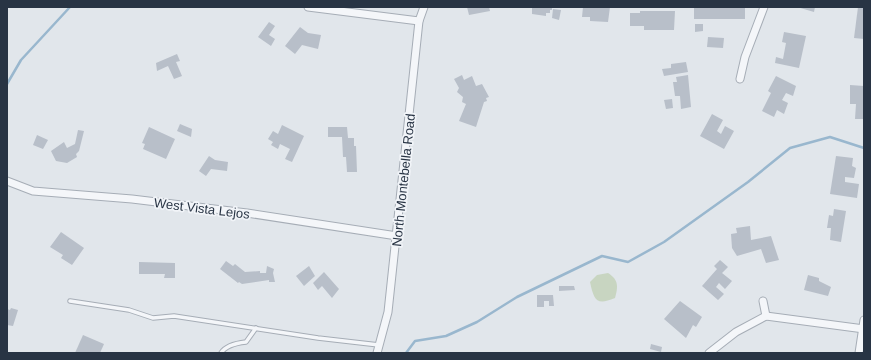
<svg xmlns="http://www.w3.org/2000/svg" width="871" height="360" font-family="Helvetica,sans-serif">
	<rect width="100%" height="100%" fill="#e1e6eb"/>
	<!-- green -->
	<path fill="#c8d5c1" d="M608 273C619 280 618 287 615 298 596 306 594 300 590 282L597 275Z"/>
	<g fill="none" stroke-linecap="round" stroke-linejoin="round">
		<!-- stream -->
		<g stroke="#99b7ce" stroke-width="2.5">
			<polyline points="7,84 21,60 70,7"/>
			<polyline points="406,353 415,341 446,336 477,322 517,297 602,256 628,262 664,242 748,182 790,148 830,137 864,148"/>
		</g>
	</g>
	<!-- building -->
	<g fill="#b8bfc9">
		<polygon points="467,7 489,7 490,11 469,15"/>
		<polygon points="532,7 552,7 552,10 550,10 550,13 546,13 546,16 532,14"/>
		<polygon points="583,7 610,7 608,22 590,21 590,17 582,17"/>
		<polygon points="694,7 745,8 745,19 694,19"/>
		<polygon points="797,7 815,7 814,12"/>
		<polygon points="858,7 864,7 864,39 854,38"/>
		<polygon points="553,9 561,10 559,20 552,18"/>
		<polygon points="640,11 675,11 674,30 644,30 644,26 630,26 630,13 640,13"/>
		<polygon points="269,22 275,26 269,35 275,39 271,46 258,37"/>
		<polygon points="695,24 703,24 703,31 695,32"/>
		<polygon points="300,27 308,33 321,35 318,49 302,45 295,54 285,46"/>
		<polygon points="784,32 806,36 799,68 775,63 776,57 783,59 786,43 782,42"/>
		<polygon points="708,37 724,38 723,48 707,47"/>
		<polygon points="177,54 180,61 176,62 182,76 174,79 168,66 157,71 156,63"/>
		<polygon points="686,62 688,72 664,76 662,69 671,68 671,64"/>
		<polygon points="462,75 464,80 472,76 476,86 482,84 489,97 486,98 487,101 484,102 476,127 459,121 466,104 462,102 463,97 457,92 459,88 454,79"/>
		<polygon points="688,75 691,107 681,109 680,96 675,96 673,82 677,82 676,77"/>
		<polygon points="776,76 796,86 793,96 786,93 782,100 788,103 784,114 777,110 774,117 762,111 771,93 768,91"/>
		<polygon points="850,85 864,86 864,119 855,119 856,104 850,104"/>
		<polygon points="672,99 673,108 666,109 664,100"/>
		<polygon points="712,114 723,120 717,131 721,134 725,126 734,131 724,149 700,136"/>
		<polygon points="180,124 192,129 191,137 177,131"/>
		<polygon points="282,125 304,136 292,162 285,159 290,149 280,144 278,149 271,145 273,142 268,139 273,131 278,134"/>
		<polygon points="149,127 175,139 166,159 143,149 145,144 142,143"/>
		<polygon points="328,127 347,127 348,138 354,138 354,146 356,146 357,172 347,172 346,157 343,157 342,137 328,137"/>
		<polygon points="78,130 84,131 79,151 76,154 77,157 67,163 56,161 51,151 64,142 67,148 75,144"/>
		<polygon points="37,135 48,140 43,149 33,145"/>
		<polygon points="209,156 215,160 228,162 227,171 211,169 206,176 199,171"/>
		<polygon points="836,156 853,158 852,166 856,168 854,178 845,177 845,182 859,184 857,198 830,194"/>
		<polygon points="834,209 846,211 841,242 830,240 831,228 827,228 829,215 833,216"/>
		<polygon points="750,226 751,240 771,236 779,260 766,263 761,249 737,256 732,248 731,234 737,233 736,228"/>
		<polygon points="61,232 84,248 72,265 61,258 63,255 50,247"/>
		<polygon points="720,260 728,267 722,273 732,281 725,289 719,283 716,287 724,294 718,300 702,286 717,269 714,266"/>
		<polygon points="226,261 233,266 235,264 245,272 260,271 260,273 266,273 267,266 274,269 273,273 275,282 269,282 269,280 242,284 239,282 238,283 220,269"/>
		<polygon points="139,262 175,263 175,278 164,278 165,274 139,274"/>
		<polygon points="309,266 315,276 304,286 296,276"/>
		<polygon points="324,272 339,289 332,298 322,286 318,290 313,283"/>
		<polygon points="808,275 819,278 819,281 831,287 828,296 804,290"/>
		<polygon points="559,286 574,286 575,290 559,291"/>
		<polygon points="537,295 553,295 554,306 549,306 549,301 544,301 544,307 537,307"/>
		<polygon points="680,301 702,317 696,327 693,325 686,338 664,319"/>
		<polygon points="11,308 18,310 13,326 7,325 7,309 10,310"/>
		<polygon points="83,335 104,344 100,353 75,353"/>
		<polygon points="651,344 662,347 661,352 650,349"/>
	</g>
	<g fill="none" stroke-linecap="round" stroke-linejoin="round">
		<defs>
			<g id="service">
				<polyline points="70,301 129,310 153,318 174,316 318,338 379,345"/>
				<path d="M221 353C226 345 237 343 246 342L256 328"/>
			</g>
			<g id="minor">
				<polyline points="308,7 419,21"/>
				<polyline points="740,79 745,57 764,7"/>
				<polyline points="7,181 33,191 132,199 247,213 397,236"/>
				<polyline points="763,301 766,316"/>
				<polyline points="377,353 388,312 419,21 424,7"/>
				<polyline points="709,353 736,332 766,316 864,329"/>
				<polyline points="859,353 864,320"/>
			</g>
		</defs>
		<!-- service casing -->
		<use href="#service" stroke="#a6adb6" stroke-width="5.5"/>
		<!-- minor casing -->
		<use href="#minor" stroke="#a6adb6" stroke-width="9"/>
		<!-- service -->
		<use href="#service" stroke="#f4f6f9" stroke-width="3.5"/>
		<!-- minor -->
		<use href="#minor" stroke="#f4f6f9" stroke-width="7"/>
	</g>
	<g text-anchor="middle" stroke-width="3.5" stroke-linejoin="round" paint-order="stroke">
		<!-- street labels -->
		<g font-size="13" fill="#283444" stroke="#f1f4f8">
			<text transform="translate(403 180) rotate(-84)" y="5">North Montebella Road</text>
			<text transform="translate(202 208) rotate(7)" y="5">West Vista Lejos</text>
		</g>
	</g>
	<!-- border -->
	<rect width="871" height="360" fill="none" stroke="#283444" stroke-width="16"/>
</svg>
